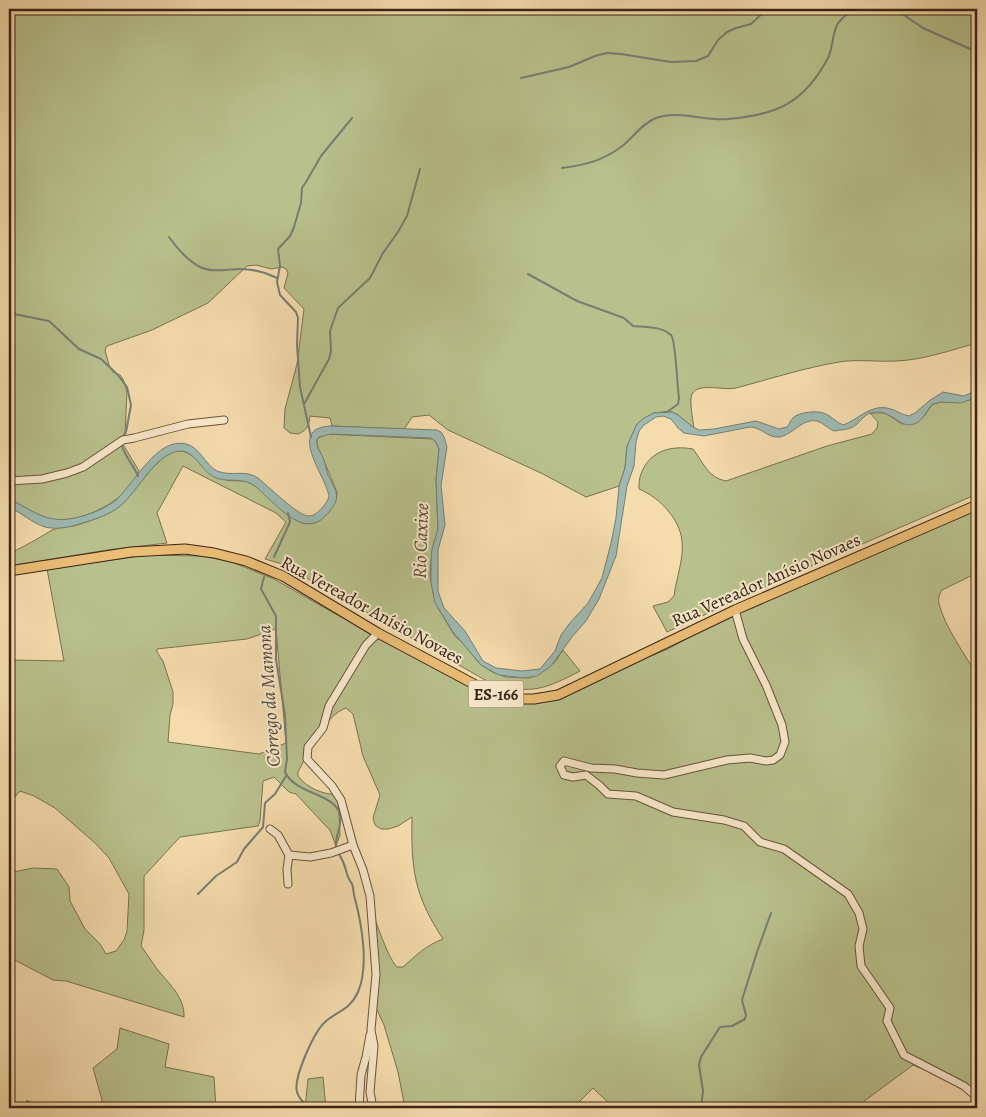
<svg xmlns="http://www.w3.org/2000/svg" width="986" height="1117" font-family="Alegreya,serif">
	<rect width="100%" height="100%" fill="#f5dcad"/>
	<filter id="stains"><feTurbulence type="fractalNoise" baseFrequency=".004" numOctaves="4"/><feColorMatrix values="0 0 0 0 .2 0 0 0 0 .09 0 0 0 0 .02 0 0 0 .5 -.17"/></filter>
	<radialGradient id="worn" r=".72"><stop offset=".6" stop-color="#630" stop-opacity="0"/><stop offset="1" stop-color="#630" stop-opacity=".3"/></radialGradient>
	<!-- green -->
	<g fill="#b8c18c" stroke="#7a7251" fill-rule="evenodd">
		<path d="M9 9H977V343C951 350 924 360 896 361 877 362 857 359 839 362 804 368 770 379 736 388 724 391 699 382 692 394 689 400 693 421 694 428L678 415 670 411 654 413 637 424 627 446 625 468 619 486 586 497 543 474 448 430 429 415 412 417 405 428 401 429 332 426 330 418 310 416C309 426 307 430 298 434L290 433 284 428 285 409 297 364 304 309 284 288 288 273 286 269 282 267 271 269 256 265 247 266 208 303 152 330 107 346 105 350 109 365 113 372 120 375 123 379 127 392 125 434 121 441 139 471C129 499 85 522 55 520 39 518 23 505 9 499V354L11 353 9 351Z"/>
		<path d="M977 397V494L791 575 667 632 653 606 668 602 674 596C676 579 684 559 682 541 680 519 659 497 639 489 639 485 639 478 641 474 649 451 671 445 693 449 703 462 708 478 726 481L827 446 872 434 877 428 878 422 870 413H885L902 424C907 423 916 422 921 419 927 415 928 407 934 404 946 398 960 406 977 397Z"/>
		<path d="M325 434 434 439 439 449 436 480 438 529 431 562 430 575 433 593 438 608 455 636 464 644 478 662 492 672 506 677 530 678 555 662 563 650 580 671C540 692 528 695 485 680L282 564 265 559 286 522 276 513 183 466 157 513 167 543 107 550 9 566V554C20 548 31 543 42 536 46 534 51 530 55 529 61 527 68 527 74 526 85 523 110 514 119 507 135 494 161 447 182 451 194 453 210 475 223 479 232 483 243 478 252 484 273 496 301 543 326 515 333 507 337 502 337 492L317 445V439Z"/>
		<path d="M977 503V573L942 590C939 594 938 599 939 604 946 629 964 653 977 675V1088H969L913 1065 855 1108H614L593 1088 573 1108H405L398 1072 384 1025 373 1001 374 916C378 928 389 959 397 967H403C416 955 427 945 443 939 414 895 411 869 412 817L398 826 388 829H381L375 825 373 818 380 795 363 756 353 714 346 708C325 715 308 753 298 772V776C308 789 323 794 338 795L340 835 336 846 330 830 323 823 296 794 289 792 274 777 263 781 260 821 258 826 180 837 144 876V930L141 946C147 954 152 962 157 969 168 983 185 997 184 1017L66 981 53 980 9 957V873L33 868 57 869 69 887 70 901 85 929 100 944 106 954 116 951 124 940 127 931 129 894 109 858 95 843 55 808 34 796 20 791 14 798 9 832V663L12 660 64 661 47 569 148 555 202 556 232 562 274 579 332 612 488 696 512 702 554 700 610 672 668 649 734 612ZM276 629 286 743 259 754 168 742 170 715 173 704V692L163 661 157 652V649L247 639Z"/>
		<polygon points="120,1028 169,1044 165,1067 214,1077 216,1108 100,1108 102,1100 93,1068 117,1049"/>
		<polygon points="323,1077 326,1108 305,1108 308,1079"/>
	</g>
	<!-- water -->
	<path fill="#9ebab2" stroke="#767e74" d="M977 390V397L961 403 941 402 933 404C927 409 925 417 918 422 902 433 893 410 875 412 864 413 861 422 853 427 847 430 840 430 834 431 828 429 824 423 817 421 802 418 793 435 779 437 768 438 761 427 750 427L704 436 684 433 678 428 671 419 663 416 656 417 644 425 639 431 636 442 634 466 627 486 616 556 599 599 586 621 572 637 551 666 537 676 524 678 499 675 481 665 453 632 435 603 431 582V562L432 549 438 529 436 480 439 449 436 442 431 438 331 434 319 437C317 439 316 440 317 443 317 448 321 453 323 457 325 463 326 469 328 475 336 491 342 497 329 512 325 516 322 520 317 522 296 532 270 498 255 486 242 476 225 484 212 476 202 470 193 450 180 451 155 453 138 492 120 506 109 515 96 519 82 523 71 527 57 530 45 527 32 523 22 513 9 507V499C23 505 38 517 54 519 72 522 100 512 115 501 133 486 157 436 186 444 200 447 205 465 217 471 231 477 245 469 258 478 267 485 299 517 309 516 314 516 318 512 322 508 325 504 328 501 329 496 325 474 286 428 331 426L437 430 441 432 444 437 447 447 441 485 445 525 438 550V591L444 608 465 631 483 661 496 668 522 671 540 669 555 651 561 635 569 624 588 603 602 578 611 543 616 518 619 486 625 468 627 446 637 424 644 418 654 413 672 412 678 415 693 427 699 430 714 429 756 421 779 429 787 427C790 424 790 420 794 417 801 412 818 410 826 414 832 417 836 422 843 425 858 420 869 405 887 408 895 409 901 415 909 416L915 413 929 401 943 392 964 396Z"/>
	<g fill="none" stroke-linecap="round" stroke-linejoin="round">
		<!-- stream -->
		<g stroke="#767e74" stroke-width="2">
			<polyline points="775,9 791,9"/>
			<polyline points="895,9 923,28 977,52"/>
			<polyline points="521,78 569,67 595,56 607,53 621,54 671,62 696,61 708,56 718,40 727,32 736,28 751,24 764,12 772,9"/>
			<path d="M562 168C585 165 602 161 621 147 633 138 641 124 656 118 679 110 704 121 728 119 777 115 804 103 828 58 833 48 832 35 837 25 840 19 848 14 852 9"/>
			<path d="M169 237C177 248 188 261 200 267 212 273 227 269 240 269 254 269 265 272 277 278"/>
			<path d="M528 274 577 301 624 318 633 326C645 327 661 326 671 335 676 339 677 388 679 398L678 404 667 412"/>
			<polyline points="9,313 49,321 79,349 101,359 118,375 127,387 131,405 126,432 122,438"/>
			<polyline points="304,404 329,359 331,351 330,331 338,308 370,278 383,253 398,232 407,216 420,169"/>
			<polyline points="311,437 300,387 297,345 298,318 296,312 280,295 277,282 280,266 278,249 290,236 294,227 301,203 302,188 306,182 321,156 352,118"/>
			<path d="M121 443C124 456 133 464 138 476"/>
			<polyline points="274,557 290,522 288,513"/>
			<path d="M264 577 261 589 276 616V659L285 715 287 759 285 772C295 794 334 793 340 814 343 825 334 837 336 848"/>
			<polyline points="198,894 216,876 237,862 244,849 263,827 265,803 275,794 286,776"/>
			<polyline points="27,1101 41,1108"/>
			<path d="M312 1108C306 1105 299 1099 297 1092 293 1078 314 1032 325 1022 337 1011 350 1010 358 992 369 967 362 925 355 899 353 894 354 889 352 884 350 881 348 878 347 874 345 866 343 859 338 853"/>
			<polyline points="701,1108 703,1091 699,1065 701,1057 720,1027 732,1026 745,1019 746,1015 742,1000 758,949 771,913"/>
		</g>
		<defs>
			<g id="minor">
				<polyline points="9,481 42,479 67,473 83,467 123,440 134,438 188,424 224,420"/>
				<polyline points="735,610 743,639 766,685 782,725 785,742 780,755 773,760 766,761 750,758 727,760 664,775 637,773 615,769 591,768 564,761 560,766 564,775 573,777 586,775 599,785 608,794 636,796 673,812 724,820 744,826 760,842 784,849 848,894 859,913 863,929 859,946 861,966 890,1008 887,1021 904,1055 964,1086 977,1097"/>
				<polyline points="270,829 278,835 289,855 310,857 331,853 353,845"/>
				<polyline points="288,884 287,869 289,855"/>
				<polyline points="359,1108 361,1075 366,1057 370,1035"/>
				<polyline points="373,1108 370,1092 374,1046 371,1030 376,974 370,896 363,870 353,845 341,800 332,786 307,759 308,747 323,728 329,706 366,645 378,633"/>
			</g>
			<polyline id="major" points="9,571 131,552 185,549 214,553 246,561 283,576 378,633 485,690 511,699 534,699 558,695 735,610 977,505"/>
		</defs>
		<!-- minor casing -->
		<use href="#minor" stroke="#6a523c" stroke-width="9"/>
		<!-- major casing -->
		<use href="#major" stroke="#3b2416" stroke-width="11"/>
		<!-- minor -->
		<use href="#minor" stroke="#f8e8ca" stroke-width="7"/>
		<!-- major -->
		<use href="#major" stroke="#eabe76" stroke-width="9"/>
	</g>
	<g text-anchor="middle" stroke-width="4" stroke-linejoin="round" paint-order="stroke">
		<!-- shield labels -->
		<rect fill="#f8e8ca" stroke="#745f4c" stroke-width="1" x="468.5" y="680.5" width="55" height="27" rx="4"/>
		<g font-size="16" font-weight="bold" fill="#3b2416">
			<text x="496" y="700">ES-166</text>
		</g>
		<!-- street labels -->
		<g font-size="18" fill="#3b2416" stroke="#f8e8ca">
			<text transform="translate(766 580) rotate(-24)" y="6">Rua Vereador Anísio Novaes</text>
			<text transform="translate(372 610) rotate(29)" y="6">Rua Vereador Anísio Novaes</text>
		</g>
		<!-- water labels -->
		<g font-size="19" font-style="italic" fill="#544a3d" stroke="#f8e8ca">
			<text transform="translate(420 541) rotate(-88)" y="7">Rio Caxixe</text>
			<text transform="translate(268 696) rotate(-94)" y="7">Córrego da Mamona</text>
		</g>
	</g>
	<!-- margin -->
	<rect width="986" height="1117" fill="none" stroke="#f5dcad" stroke-width="30"/>
	<rect x="10" y="10" width="966" height="1097" fill="none" stroke="#3b2416" stroke-width="2.5"/>
	<rect x="15" y="15" width="956" height="1087" fill="none" stroke="#3b2416"/>
	<rect width="100%" height="100%" filter="url(#stains)"/>
	<rect width="100%" height="100%" fill="url(#worn)"/>
</svg>
